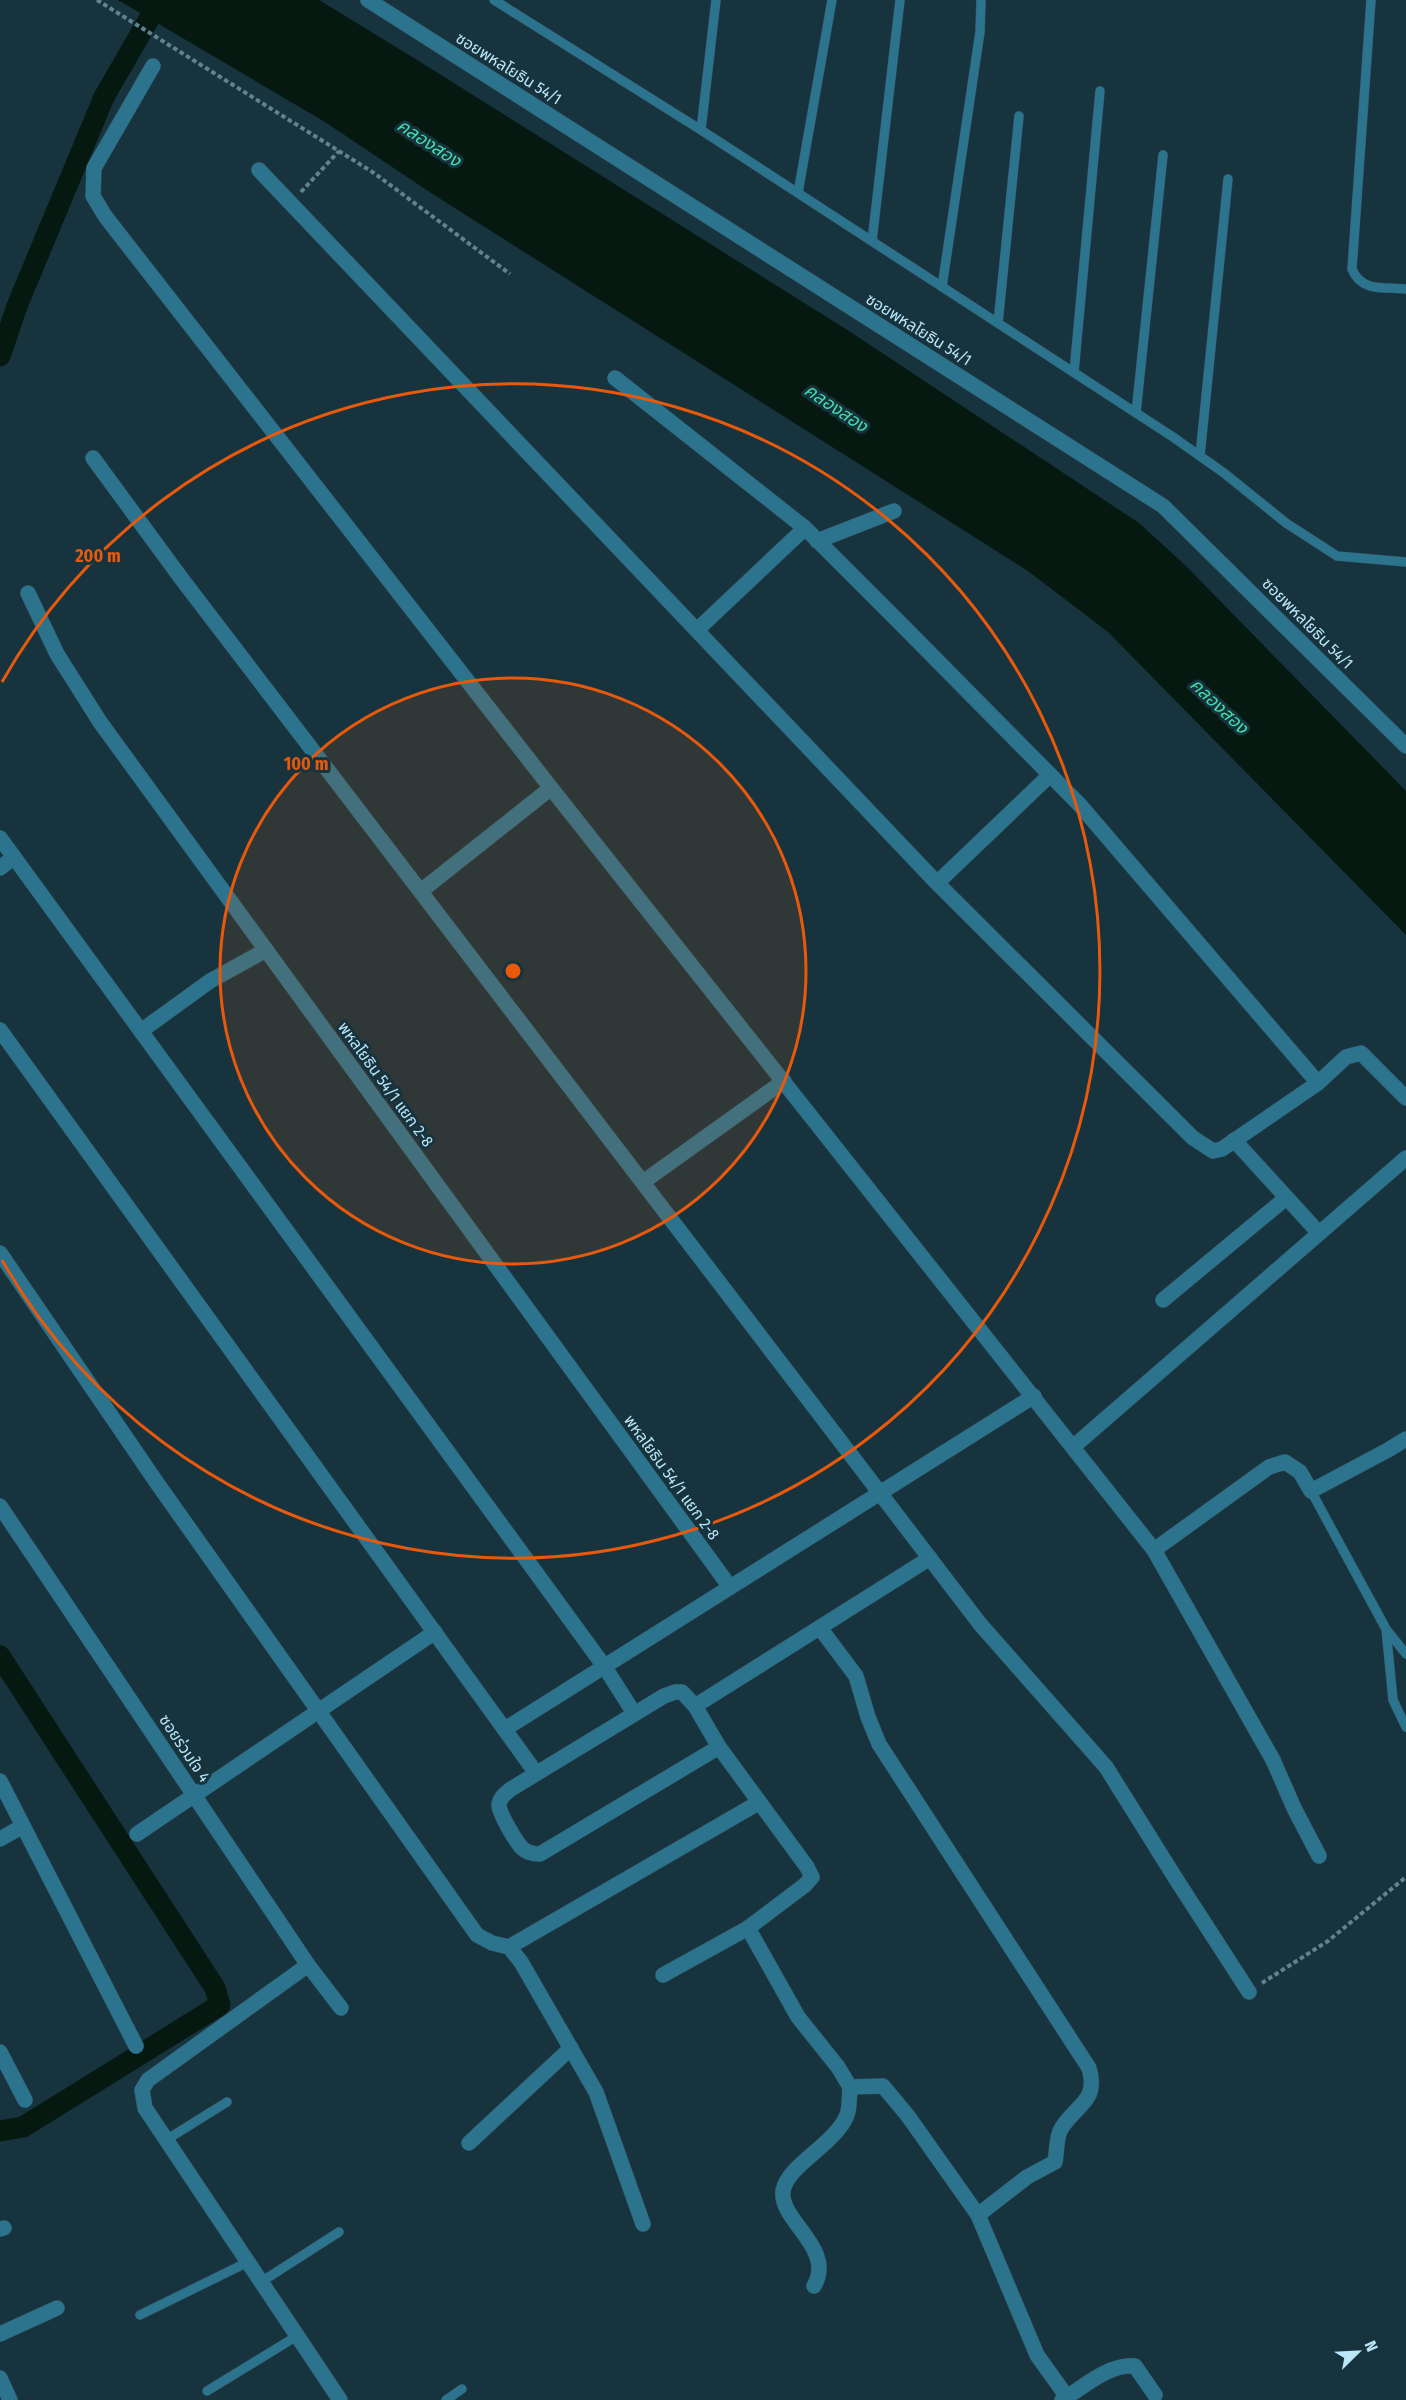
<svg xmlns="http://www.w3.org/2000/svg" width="1406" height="2400" font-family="'Fira Sans Condensed','Noto Sans Thai',sans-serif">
	<rect width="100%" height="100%" fill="#16333e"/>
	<!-- water -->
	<polygon fill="#051911" points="118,0 319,0 422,63 849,331 1139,523 1186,566 1406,791 1406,935 1108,632 1028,571 431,193 325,122"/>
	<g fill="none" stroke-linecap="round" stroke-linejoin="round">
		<!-- canal -->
		<g stroke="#051911" stroke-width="21">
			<polyline points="0,356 17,306 104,97 160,0"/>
			<polyline points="0,1656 215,1988 220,2005 23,2127 0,2131"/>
		</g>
		<defs>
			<g id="service">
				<polyline points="494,0 701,130 1173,437 1224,473 1286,523 1337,556 1406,562"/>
				<path d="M1371 0 1352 269C1361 292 1384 287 1406 289"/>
				<polyline points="701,130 716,0"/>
				<polyline points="798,193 832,0"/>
				<polyline points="872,241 900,0"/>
				<polyline points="942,287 980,32 981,0"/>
				<polyline points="998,323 1019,116"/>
				<polyline points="1074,372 1100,91"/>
				<polyline points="1136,413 1163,155"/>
				<polyline points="1200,456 1228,179"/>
				<polyline points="1311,1491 1386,1629 1406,1654"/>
				<polyline points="1386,1629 1393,1700 1406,1727"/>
				<polyline points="166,2140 227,2102"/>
				<polyline points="261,2282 339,2232"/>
				<polyline points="140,2315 248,2262"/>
				<polyline points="207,2391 297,2336"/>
				<polyline points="446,2400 462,2389"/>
			</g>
			<g id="minor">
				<polyline points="153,66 94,168 93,196 105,216 551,788 1154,1550 1273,1760 1294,1808 1319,1856"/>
				<polyline points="259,170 937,883 1193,1138 1213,1151 1222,1149 1318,1083 1346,1057 1361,1053 1406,1098"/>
				<polyline points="615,378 805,528 902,625 1079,804 1318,1083"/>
				<polyline points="93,458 181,578 980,1624 1106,1767 1176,1879 1249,1992"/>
				<polyline points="817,541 894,511"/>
				<polyline points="28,593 57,654 100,722 730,1587"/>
				<polyline points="697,630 805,528"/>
				<polyline points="0,838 604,1666 634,1713"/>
				<polyline points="0,868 14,857"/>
				<polyline points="937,883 1050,775"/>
				<polyline points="421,891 551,788"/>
				<polyline points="0,1030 536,1773"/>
				<polyline points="141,1031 210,981 266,950"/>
				<polyline points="1234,1140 1318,1232"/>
				<polyline points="643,1182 784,1081"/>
				<polyline points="0,1253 157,1483 477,1935 492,1943 509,1947 521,1962 596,2092 643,2224"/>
				<polyline points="1163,1300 1286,1198"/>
				<polyline points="1073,1447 1406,1158"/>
				<polyline points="0,1506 308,1965 341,2008"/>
				<polyline points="1154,1550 1269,1467 1285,1462 1300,1472 1311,1491 1388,1450 1406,1439"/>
				<path d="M820 1628 856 1676 868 1717 879 1744 1089 2068C1099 2102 1076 2104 1061 2129 1056 2137 1057 2152 1055 2162L1027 2177 978 2215"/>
				<polyline points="695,1706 930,1558"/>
				<polyline points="505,1729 1034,1396"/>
				<path d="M719 1747 540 1854C533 1854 527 1853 522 1848 516 1842 499 1813 499 1805 500 1797 505 1794 511 1789L664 1696 675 1692H682L695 1706 719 1747 807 1867 812 1877 805 1885 748 1928 798 2017 838 2067 850 2087 883 2086 908 2116 978 2215 1037 2355 1067 2397 1062 2400"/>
				<polyline points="0,1781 136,2046"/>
				<polyline points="137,1834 435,1632"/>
				<polyline points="0,1839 23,1826"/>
				<polyline points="509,1947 758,1803"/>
				<polyline points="308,1965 148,2080 142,2090 145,2108 340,2400"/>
				<polyline points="663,1975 748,1928"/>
				<polyline points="0,2052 25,2100"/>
				<polyline points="469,2143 571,2048"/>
				<polyline points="0,2229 4,2228"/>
				<path d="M814 2286C836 2248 779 2221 783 2191 787 2165 835 2145 847 2115 850 2107 849 2096 850 2087"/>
				<polyline points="0,2334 57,2308"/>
				<polyline points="0,2378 10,2400"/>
				<path d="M1067 2397C1087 2384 1110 2364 1135 2366L1155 2395"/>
			</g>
			<polyline id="tertiary" points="368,0 1163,506 1406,746"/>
		</defs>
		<!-- service casing -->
		<use href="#service" stroke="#31505c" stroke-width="10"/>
		<!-- minor casing -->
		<use href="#minor" stroke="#31505c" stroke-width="16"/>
		<!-- tertiary casing -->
		<use href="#tertiary" stroke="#31505c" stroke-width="16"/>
		<!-- path -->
		<g stroke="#608391" stroke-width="4" stroke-dasharray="4.5 3" stroke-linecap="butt">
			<polyline points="97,0 374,173 510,274"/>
			<polyline points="301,192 339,151"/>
			<polyline points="1262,1983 1328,1941 1406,1877"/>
		</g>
		<!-- service -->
		<use href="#service" stroke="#2c748e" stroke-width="9"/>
		<!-- minor -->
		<use href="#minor" stroke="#2c748e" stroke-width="15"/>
		<!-- tertiary -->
		<use href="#tertiary" stroke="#2c748e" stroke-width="15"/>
	</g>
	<!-- distance rings -->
	<circle cx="513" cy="971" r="293" fill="#e8590c" fill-opacity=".12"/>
	<g fill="none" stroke="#e8590c" stroke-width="3">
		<circle cx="513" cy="971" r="293"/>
		<path d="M2 682A587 587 0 1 1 2 1260"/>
	</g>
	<g text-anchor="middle" stroke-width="6" stroke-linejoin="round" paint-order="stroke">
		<!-- street labels -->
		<g font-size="16" fill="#bbe6f8" stroke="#16333e">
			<text transform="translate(509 68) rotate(32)" y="6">ซอยพหลโยธิน 54/1</text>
			<text transform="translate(919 329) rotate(32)" y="6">ซอยพหลโยธิน 54/1</text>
			<text transform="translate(1308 623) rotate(45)" y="6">ซอยพหลโยธิน 54/1</text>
			<text transform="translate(386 1084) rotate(54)" y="6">พหลโยธิน 54/1 แยก 2-8</text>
			<text transform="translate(672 1477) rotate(54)" y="6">พหลโยธิน 54/1 แยก 2-8</text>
			<text transform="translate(185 1748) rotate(56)" y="6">ซอยร่วมใจ 4</text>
		</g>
		<!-- water labels -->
		<g font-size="18" font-style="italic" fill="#42dea8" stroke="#16333e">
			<text transform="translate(429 143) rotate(33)" y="6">คลองสอง</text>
			<text transform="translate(836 408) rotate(34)" y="6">คลองสอง</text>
			<text transform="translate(1219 706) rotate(43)" y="6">คลองสอง</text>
		</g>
	</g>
	<circle cx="513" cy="971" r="9" fill="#e8590c" stroke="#16333e" stroke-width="3"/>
	<g font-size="18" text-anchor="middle" font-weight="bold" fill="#e8590c" stroke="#16333e" stroke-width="6" stroke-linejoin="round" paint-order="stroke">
		<text x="98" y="562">200 m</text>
		<text x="306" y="770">100 m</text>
	</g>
	<!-- north arrow -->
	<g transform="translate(1358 2352) rotate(66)" stroke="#16333e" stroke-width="4.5" paint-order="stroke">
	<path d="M0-4.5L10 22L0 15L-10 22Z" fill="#bbe6f8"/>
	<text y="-9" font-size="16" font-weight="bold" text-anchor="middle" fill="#bbe6f8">N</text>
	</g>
</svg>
